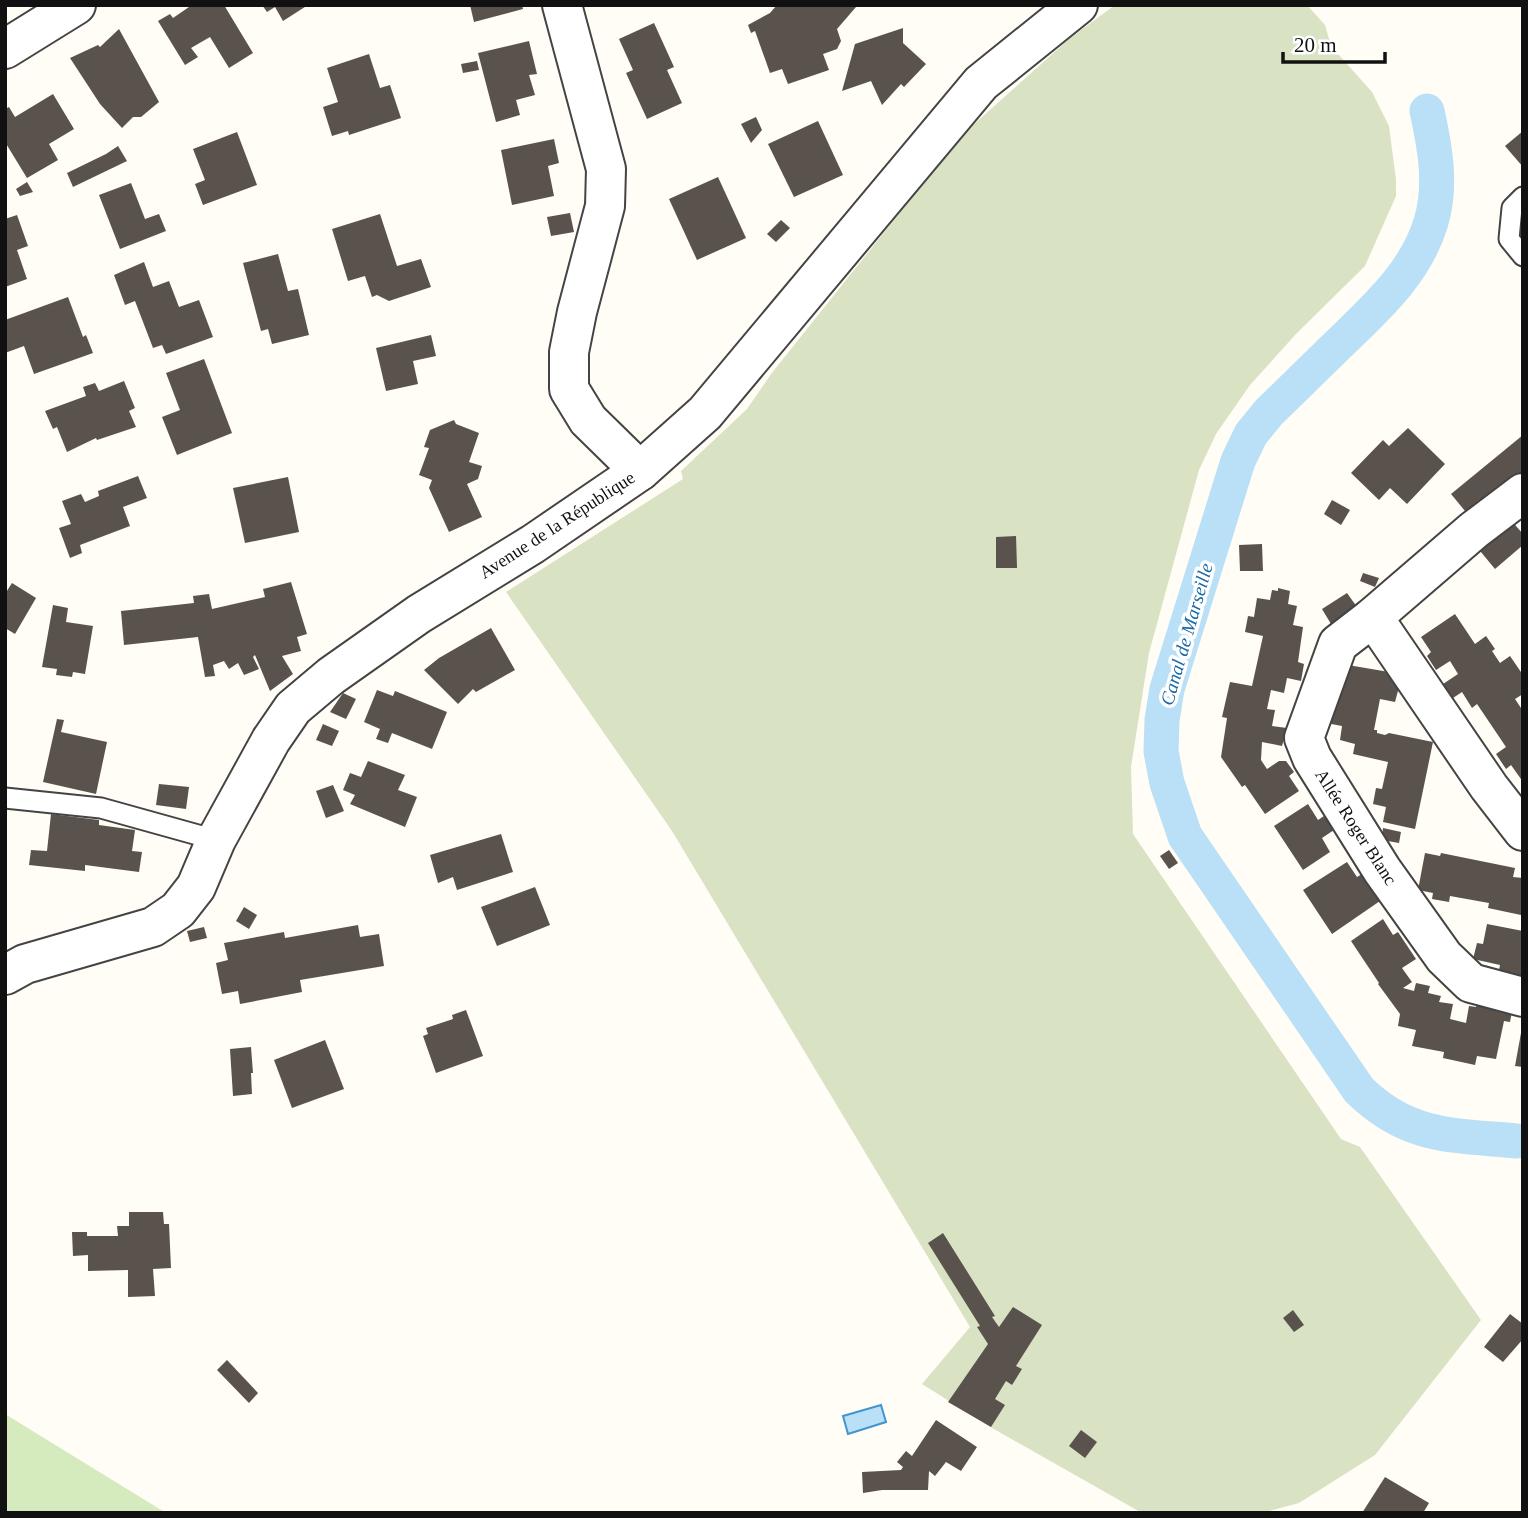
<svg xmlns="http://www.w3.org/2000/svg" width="1528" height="1518" font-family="'Times New Roman',serif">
	<rect width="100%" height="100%" fill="#fffdf5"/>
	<!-- green -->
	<polygon fill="#d5ebbd" points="5,1414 166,1513 5,1513"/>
	<!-- cemetery -->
	<polygon fill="#d9e3c4" points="1115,5 1307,5 1325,25 1331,46 1372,92 1389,126 1396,180 1396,196 1365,266 1297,333 1250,385 1216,434 1199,470 1149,653 1131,767 1133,834 1341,1139 1360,1147 1481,1320 1375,1455 1299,1503 1262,1513 1142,1513 992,1428 922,1384 970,1327 672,831 506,592 683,479 681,471 747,409 771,374 918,190 973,125 1069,39"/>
	<!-- water -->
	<polygon fill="#b9e0f7" stroke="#3f96cf" stroke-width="2" points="881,1405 886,1422 848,1434 843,1416"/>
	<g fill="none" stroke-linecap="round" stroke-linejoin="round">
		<!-- canal -->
		<path stroke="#b9e0f7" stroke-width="35" d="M1427 111C1435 147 1442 186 1431 222 1416 272 1378 306 1342 341 1318 364 1294 388 1269 412L1251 434 1238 461 1167 689 1162 720 1161 751 1167 783 1185 836 1359 1090C1408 1138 1452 1135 1516 1141"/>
	</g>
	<!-- building -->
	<g fill="#5a524d">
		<polygon points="188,5 224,5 253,53 229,68 210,37 191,48 198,57 185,65 158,21 170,14 173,18 189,7"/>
		<polygon points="262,5 308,5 283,21 275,7 267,12"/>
		<polygon points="470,5 522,5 523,9 474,22"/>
		<polygon points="777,5 856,7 837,29 841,41 837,49 823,54 829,70 788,84 782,69 770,73 755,31 751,33 748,25 770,13"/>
		<polygon points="654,23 674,67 667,70 682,103 647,119 626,73 633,70 619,39"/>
		<polygon points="903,28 903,43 926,64 904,87 901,84 882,105 871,81 842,91 855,44"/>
		<polygon points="119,29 159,102 141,117 133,117 122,128 100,104 70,58 98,45 100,47"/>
		<polygon points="529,41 537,74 529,75 535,95 516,100 520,115 496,122 478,53"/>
		<polygon points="369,54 380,88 390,85 401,118 349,135 348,131 332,136 323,107 338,102 327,68"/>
		<polygon points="477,61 479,70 463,73 461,64"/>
		<polygon points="53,94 74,129 49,144 58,160 27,178 5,142 5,109 9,107 15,117"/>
		<polygon points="756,117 762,130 751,143 741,124"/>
		<polygon points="818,121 843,175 794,197 768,144"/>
		<polygon points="1523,131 1523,167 1505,146"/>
		<polygon points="237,132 257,185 203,205 195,184 205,180 193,149"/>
		<polygon points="554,139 559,163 548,166 554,196 512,205 501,150"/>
		<polygon points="118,146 127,161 73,187 67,173 106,154"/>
		<polygon points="718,177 746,238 697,260 669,199"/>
		<polygon points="27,182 33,192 20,196 16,189"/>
		<polygon points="131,183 145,219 159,214 166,231 120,249 99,195"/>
		<polygon points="570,213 574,232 551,236 547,217"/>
		<polygon points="380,214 397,266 421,259 431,287 389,301 377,295 372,297 365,276 348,281 332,229"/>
		<polygon points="17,215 28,246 17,250 27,279 5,287 5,219"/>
		<polygon points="781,220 790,228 776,242 767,234"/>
		<polygon points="278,254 288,291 298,289 309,335 272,344 268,329 261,331 243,263"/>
		<polygon points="144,262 153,287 169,281 179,307 199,300 213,337 166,354 162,345 153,348 135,301 125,305 114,275"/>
		<polygon points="68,297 83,337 86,335 93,353 34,374 24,346 5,353 5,320"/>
		<polygon points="431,335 436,356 413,361 418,384 386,391 376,348"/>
		<polygon points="204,359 232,433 177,455 162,417 180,410 166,373"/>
		<polygon points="124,381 135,408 129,411 136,427 97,440 96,438 67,452 57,427 53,429 45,411 86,396 83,387 95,383 99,391"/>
		<polygon points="454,420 456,424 479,433 469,462 482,466 478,479 467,484 482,517 449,532 429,488 432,480 419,475 429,448 424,447 430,430"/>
		<polygon points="1408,428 1445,464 1407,504 1390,488 1379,500 1351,473 1383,440 1389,446"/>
		<polygon points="1523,435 1523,473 1470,517 1451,494"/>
		<polygon points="138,476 147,498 123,507 130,526 80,545 82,553 70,558 59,528 71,524 62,501 81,494 85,502 99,496 98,491"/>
		<polygon points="288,477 299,532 245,543 233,488"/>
		<polygon points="1332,500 1350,510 1341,525 1324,514"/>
		<polygon points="1509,518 1523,534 1523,545 1495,569 1476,546"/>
		<polygon points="1016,536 1017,568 996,568 996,537"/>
		<polygon points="1262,544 1263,571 1240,571 1239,545"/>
		<polygon points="1363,573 1379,578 1375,587 1360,581"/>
		<polygon points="291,582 307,634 297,637 301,651 282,656 293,674 270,691 255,655 253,657 259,669 244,675 238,663 229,669 224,661 213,665 215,676 205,677 198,637 124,645 121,611 194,603 193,596 209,594 212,609 265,597 263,589"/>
		<polygon points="12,583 36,598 15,634 5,628 5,594"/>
		<polygon points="1278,588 1290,591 1288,604 1297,606 1293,625 1303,627 1298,662 1304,664 1301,681 1287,678 1284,693 1271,690 1267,709 1275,710 1272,726 1287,728 1282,746 1262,742 1261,760 1267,769 1279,761 1286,761 1294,772 1289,776 1299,791 1265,814 1245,785 1242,787 1221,757 1227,718 1222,717 1230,682 1252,686 1263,636 1245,632 1248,616 1254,617 1257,598 1270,600 1272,590 1278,591"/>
		<polygon points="1347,593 1357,607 1331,624 1322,609"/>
		<polygon points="53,605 68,608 66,622 93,626 85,674 73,672 72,677 56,675 57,669 42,667"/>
		<polygon points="1455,614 1475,644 1486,636 1495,649 1492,651 1500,663 1510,656 1523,675 1523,694 1515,699 1523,711 1523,782 1511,765 1506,769 1496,754 1506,747 1477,704 1472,708 1462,692 1453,698 1443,684 1458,674 1450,661 1436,670 1427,656 1431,652 1421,637"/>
		<polygon points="491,628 515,670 476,692 473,689 458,704 424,670 439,658"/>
		<polygon points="1348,665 1389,672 1399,687 1395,702 1380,699 1374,730 1377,730 1377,733 1385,735 1389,733 1433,742 1415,829 1383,822 1386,807 1373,804 1376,788 1382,789 1388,762 1353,754 1355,744 1340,740 1342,726 1326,723"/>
		<polygon points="377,690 393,696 395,691 447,712 432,749 392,733 388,743 376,739 380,729 364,722"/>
		<polygon points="343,693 356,699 346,719 330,712"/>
		<polygon points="57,719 64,720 61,732 107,742 96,794 43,782"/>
		<polygon points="323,724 339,731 332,746 316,740"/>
		<polygon points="368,761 405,775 398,790 417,797 405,827 350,804 355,795 343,790 350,773 361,777"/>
		<polygon points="159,784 189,787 186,809 156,805"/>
		<polygon points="333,785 344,811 326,818 316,791"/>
		<polygon points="1308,804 1318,820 1327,814 1337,828 1322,838 1330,852 1303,870 1274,826"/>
		<polygon points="51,814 99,820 99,825 135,830 132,851 142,852 139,872 85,865 85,871 29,865 31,850 47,851"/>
		<polygon points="1383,828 1401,832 1399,843 1382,840"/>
		<polygon points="501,834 513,872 457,890 453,877 438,883 430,855"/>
		<polygon points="1169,850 1178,863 1169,869 1160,856"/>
		<polygon points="1425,853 1440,856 1441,853 1515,868 1513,877 1523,878 1521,915 1488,908 1489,903 1450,896 1449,902 1432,899 1433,893 1418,890"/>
		<polygon points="1347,862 1357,877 1362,874 1380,901 1332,934 1303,890"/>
		<polygon points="535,887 550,925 497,946 481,907"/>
		<polygon points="244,907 257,915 249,929 236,921"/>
		<polygon points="1383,919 1393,935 1398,932 1416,959 1402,968 1412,982 1403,988 1414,991 1416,983 1430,986 1428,993 1441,996 1439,1002 1453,1004 1450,1019 1466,1023 1469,1006 1476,1007 1478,999 1513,1006 1510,1022 1504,1021 1496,1059 1477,1056 1475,1065 1443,1058 1444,1052 1412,1046 1416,1030 1398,1026 1400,1014 1378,984 1379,983 1351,941"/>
		<polygon points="1487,924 1523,931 1523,985 1497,980 1500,965 1473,959 1477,943 1483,944"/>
		<polygon points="358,925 360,937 379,934 384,966 300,980 302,992 240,1004 238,991 222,994 216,963 228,960 224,943 284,932 285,938"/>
		<polygon points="204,927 207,938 190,942 187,931"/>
		<polygon points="466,1010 483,1056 436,1073 423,1036 428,1034 426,1028 453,1019 452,1015"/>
		<polygon points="1521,1033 1523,1033 1523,1067 1515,1066"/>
		<polygon points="325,1040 344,1089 292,1108 274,1060"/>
		<polygon points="251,1047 253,1073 251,1073 252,1094 233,1096 230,1049"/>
		<polygon points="129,1212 163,1212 164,1224 169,1224 171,1268 153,1269 155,1296 128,1297 128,1270 88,1271 88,1255 73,1256 72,1232 87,1232 87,1236 118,1236 117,1226 129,1226"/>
		<polygon points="943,1233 995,1316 992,1317 999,1327 1013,1307 1042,1325 1016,1366 1022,1369 1012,1385 1006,1381 995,1399 1005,1405 991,1427 948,1402 988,1344 977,1327 980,1326 928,1243"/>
		<polygon points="1293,1310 1304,1325 1294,1332 1283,1318"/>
		<polygon points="1510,1314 1523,1324 1523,1339 1503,1362 1484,1347"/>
		<polygon points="227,1360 258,1393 249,1403 217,1370"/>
		<polygon points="936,1420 977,1447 961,1471 946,1462 935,1476 929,1471 928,1490 882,1490 863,1493 862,1472 901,1470 903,1467 897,1462 906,1451 912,1456"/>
		<polygon points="1081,1430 1097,1442 1085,1458 1069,1446"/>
		<polygon points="1385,1477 1429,1503 1423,1513 1362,1513"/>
	</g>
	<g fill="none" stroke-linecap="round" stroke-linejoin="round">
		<defs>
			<g id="lane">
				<polyline points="1523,197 1512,208 1509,239 1523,256"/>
				<polyline points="5,798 101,808 216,840"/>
			</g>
			<g id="street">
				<polyline points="562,5 606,169 605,206 577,312 569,352 569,389 588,420 640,471"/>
				<polyline points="5,49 76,5"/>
				<polyline points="1523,493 1474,530 1373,617 1338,644 1304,738 1312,758 1382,870 1444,957 1471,983 1523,997"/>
				<polyline points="1373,617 1489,787 1523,831"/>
				<polyline points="5,975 25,964 153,927 178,910 196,887 216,840 271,740 293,708 331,676 419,614 533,544 640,471 705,413 981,83 1078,5"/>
			</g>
		</defs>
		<!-- lane casing -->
		<use href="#lane" stroke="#444" stroke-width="23"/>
		<!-- street casing -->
		<use href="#street" stroke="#444" stroke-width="42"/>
		<!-- lane -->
		<use href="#lane" stroke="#fff" stroke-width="19"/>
		<!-- street -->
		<use href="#street" stroke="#fff" stroke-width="38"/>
	</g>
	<g text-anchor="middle" stroke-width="7" stroke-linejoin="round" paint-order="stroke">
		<!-- street labels -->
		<g font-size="18" fill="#111" stroke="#fff">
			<text transform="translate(557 525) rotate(-33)" y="6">Avenue de la République</text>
			<text transform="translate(1356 827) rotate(57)" y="6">Allée Roger Blanc</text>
		</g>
		<!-- water labels -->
		<g font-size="19" font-style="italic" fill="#1768a6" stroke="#fff">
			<text transform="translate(1186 634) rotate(-74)" y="7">Canal de Marseille</text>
		</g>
	</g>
	<!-- border -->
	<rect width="1528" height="1518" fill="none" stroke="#111111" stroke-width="14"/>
	<!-- scale -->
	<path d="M1283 52v10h102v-10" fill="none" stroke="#111111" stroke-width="3.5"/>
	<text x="1294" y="52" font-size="21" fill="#111111" stroke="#ffffff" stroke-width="5" paint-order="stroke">20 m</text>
</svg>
